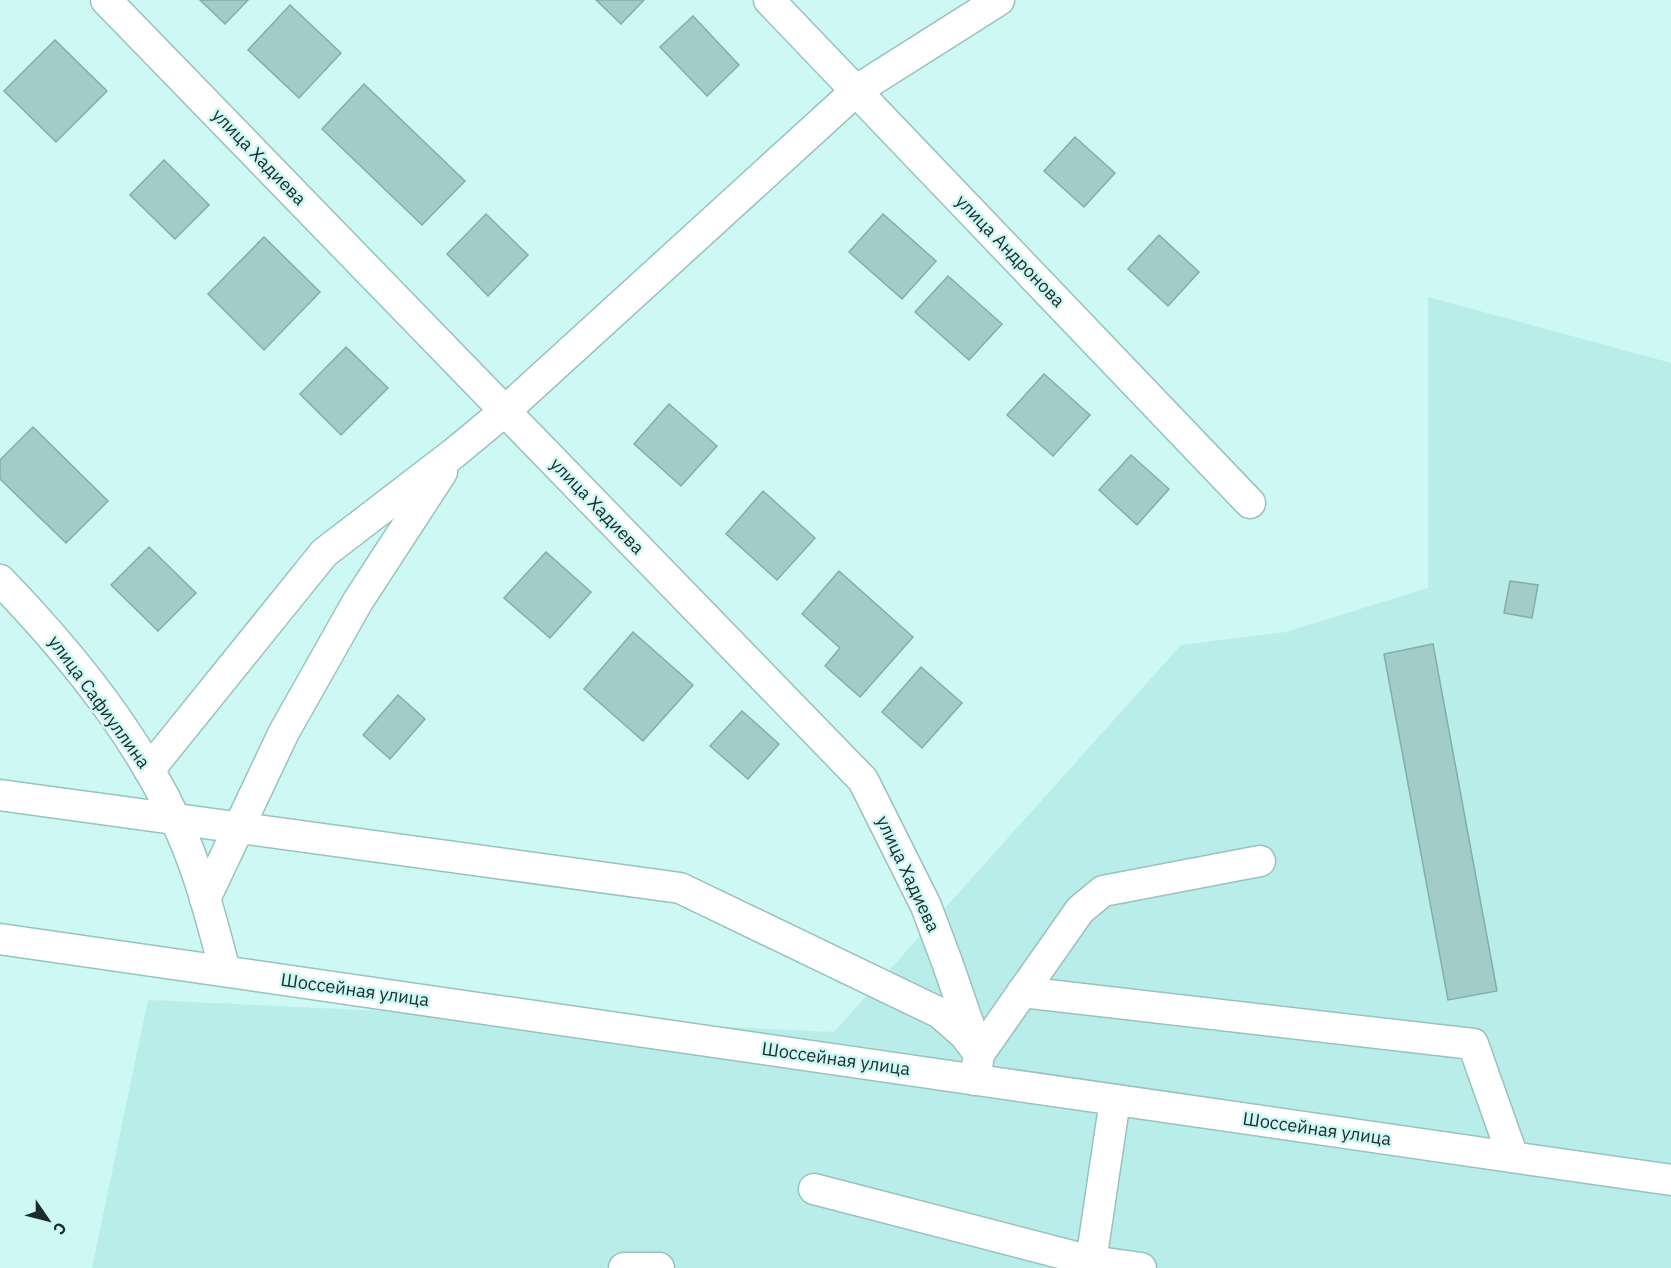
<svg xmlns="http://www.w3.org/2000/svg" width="1671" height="1268" font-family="'IBM Plex Sans',sans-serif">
	<rect width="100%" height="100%" fill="#cdf8f4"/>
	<!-- built -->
	<polygon fill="#b9ede9" points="1428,297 1671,363 1671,1268 92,1268 148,1000 834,1032 1181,645 1286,632 1428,588"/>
	<!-- building -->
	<g fill="#a2ccc8" stroke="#85adaa" stroke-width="1.5">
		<polygon points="200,0 248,0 225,24"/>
		<polygon points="596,0 644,0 621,24"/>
		<polygon points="290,5 341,53 299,98 248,50"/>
		<polygon points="693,16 739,65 707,96 660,47"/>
		<polygon points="55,40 107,91 56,142 4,91"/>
		<polygon points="364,84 465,181 422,225 322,129"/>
		<polygon points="1075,137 1115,173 1084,207 1044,171"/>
		<polygon points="164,160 209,205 175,239 130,195"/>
		<polygon points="486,214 528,255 488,296 447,254"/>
		<polygon points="883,214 936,261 902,299 849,252"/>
		<polygon points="1159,235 1199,272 1168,306 1128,269"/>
		<polygon points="264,237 320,292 264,350 208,294"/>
		<polygon points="948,276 1002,324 969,360 915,312"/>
		<polygon points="346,347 388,388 341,435 300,394"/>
		<polygon points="1044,374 1090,415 1053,456 1007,415"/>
		<polygon points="669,404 717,446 681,486 634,444"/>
		<polygon points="33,427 108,501 66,543 0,479 0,460"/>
		<polygon points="1131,455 1169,489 1137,525 1099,490"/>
		<polygon points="763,491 815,538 777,580 726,534"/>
		<polygon points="149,547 196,593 158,631 111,585"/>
		<polygon points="546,552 591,592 550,638 504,598"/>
		<polygon points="839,571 913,637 860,697 825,666 840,648 802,614"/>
		<polygon points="1510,581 1538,585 1532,618 1504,613"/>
		<polygon points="633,632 693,685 643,741 584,689"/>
		<polygon points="1433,644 1497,991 1448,1000 1384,654"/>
		<polygon points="921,667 962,703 922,748 882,712"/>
		<polygon points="398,695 425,719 390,759 363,735"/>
		<polygon points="742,711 779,744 748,779 710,746"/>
	</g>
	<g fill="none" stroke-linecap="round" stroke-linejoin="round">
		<defs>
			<g id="minor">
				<polyline points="106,0 863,780 926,906 947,962 979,1054 975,1080"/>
				<polyline points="769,0 1250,503"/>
				<path d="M0 580C82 665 162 765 199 879 209 909 217 940 225 971"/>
				<polyline points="149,770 324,553 453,454 505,411 857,90 999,0"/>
				<polyline points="0,795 680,888 940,1013 965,1035 979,1054 1080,910 1103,891 1260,861"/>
				<polyline points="205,899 284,732 358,601 442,472"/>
				<polyline points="0,939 1671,1180"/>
				<polyline points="1022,992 1473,1044 1513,1157"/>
				<polyline points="814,1189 1091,1261 1141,1268"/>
				<polyline points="624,1268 659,1268"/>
				<polyline points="1090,1268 1115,1100"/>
			</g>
		</defs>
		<!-- minor casing -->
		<use href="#minor" stroke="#99c2bf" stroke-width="33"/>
		<!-- minor -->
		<use href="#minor" stroke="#fff" stroke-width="30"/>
	</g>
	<g text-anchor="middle" stroke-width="5" stroke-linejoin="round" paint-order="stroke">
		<!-- street labels -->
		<g font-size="18" fill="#1b2c2b" stroke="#cdf8f4">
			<text transform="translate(259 157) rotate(46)" y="6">улица Хадиева</text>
			<text transform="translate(1010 251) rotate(46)" y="6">улица Андронова</text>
			<text transform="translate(597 506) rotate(46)" y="6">улица Хадиева</text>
			<text transform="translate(99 702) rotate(54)" y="6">улица Сафиуллина</text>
			<text transform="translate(908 874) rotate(65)" y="6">улица Хадиева</text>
			<text transform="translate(355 990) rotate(8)" y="6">Шоссейная улица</text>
			<text transform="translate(836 1059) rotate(8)" y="6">Шоссейная улица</text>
			<text transform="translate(1317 1129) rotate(8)" y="6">Шоссейная улица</text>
		</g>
	</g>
	<!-- north arrow -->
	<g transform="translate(48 1220) rotate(125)" stroke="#cdf8f4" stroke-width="4.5" paint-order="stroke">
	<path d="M0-4.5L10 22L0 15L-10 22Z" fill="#1b2c2b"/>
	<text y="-9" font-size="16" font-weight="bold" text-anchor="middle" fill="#1b2c2b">С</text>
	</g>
</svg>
